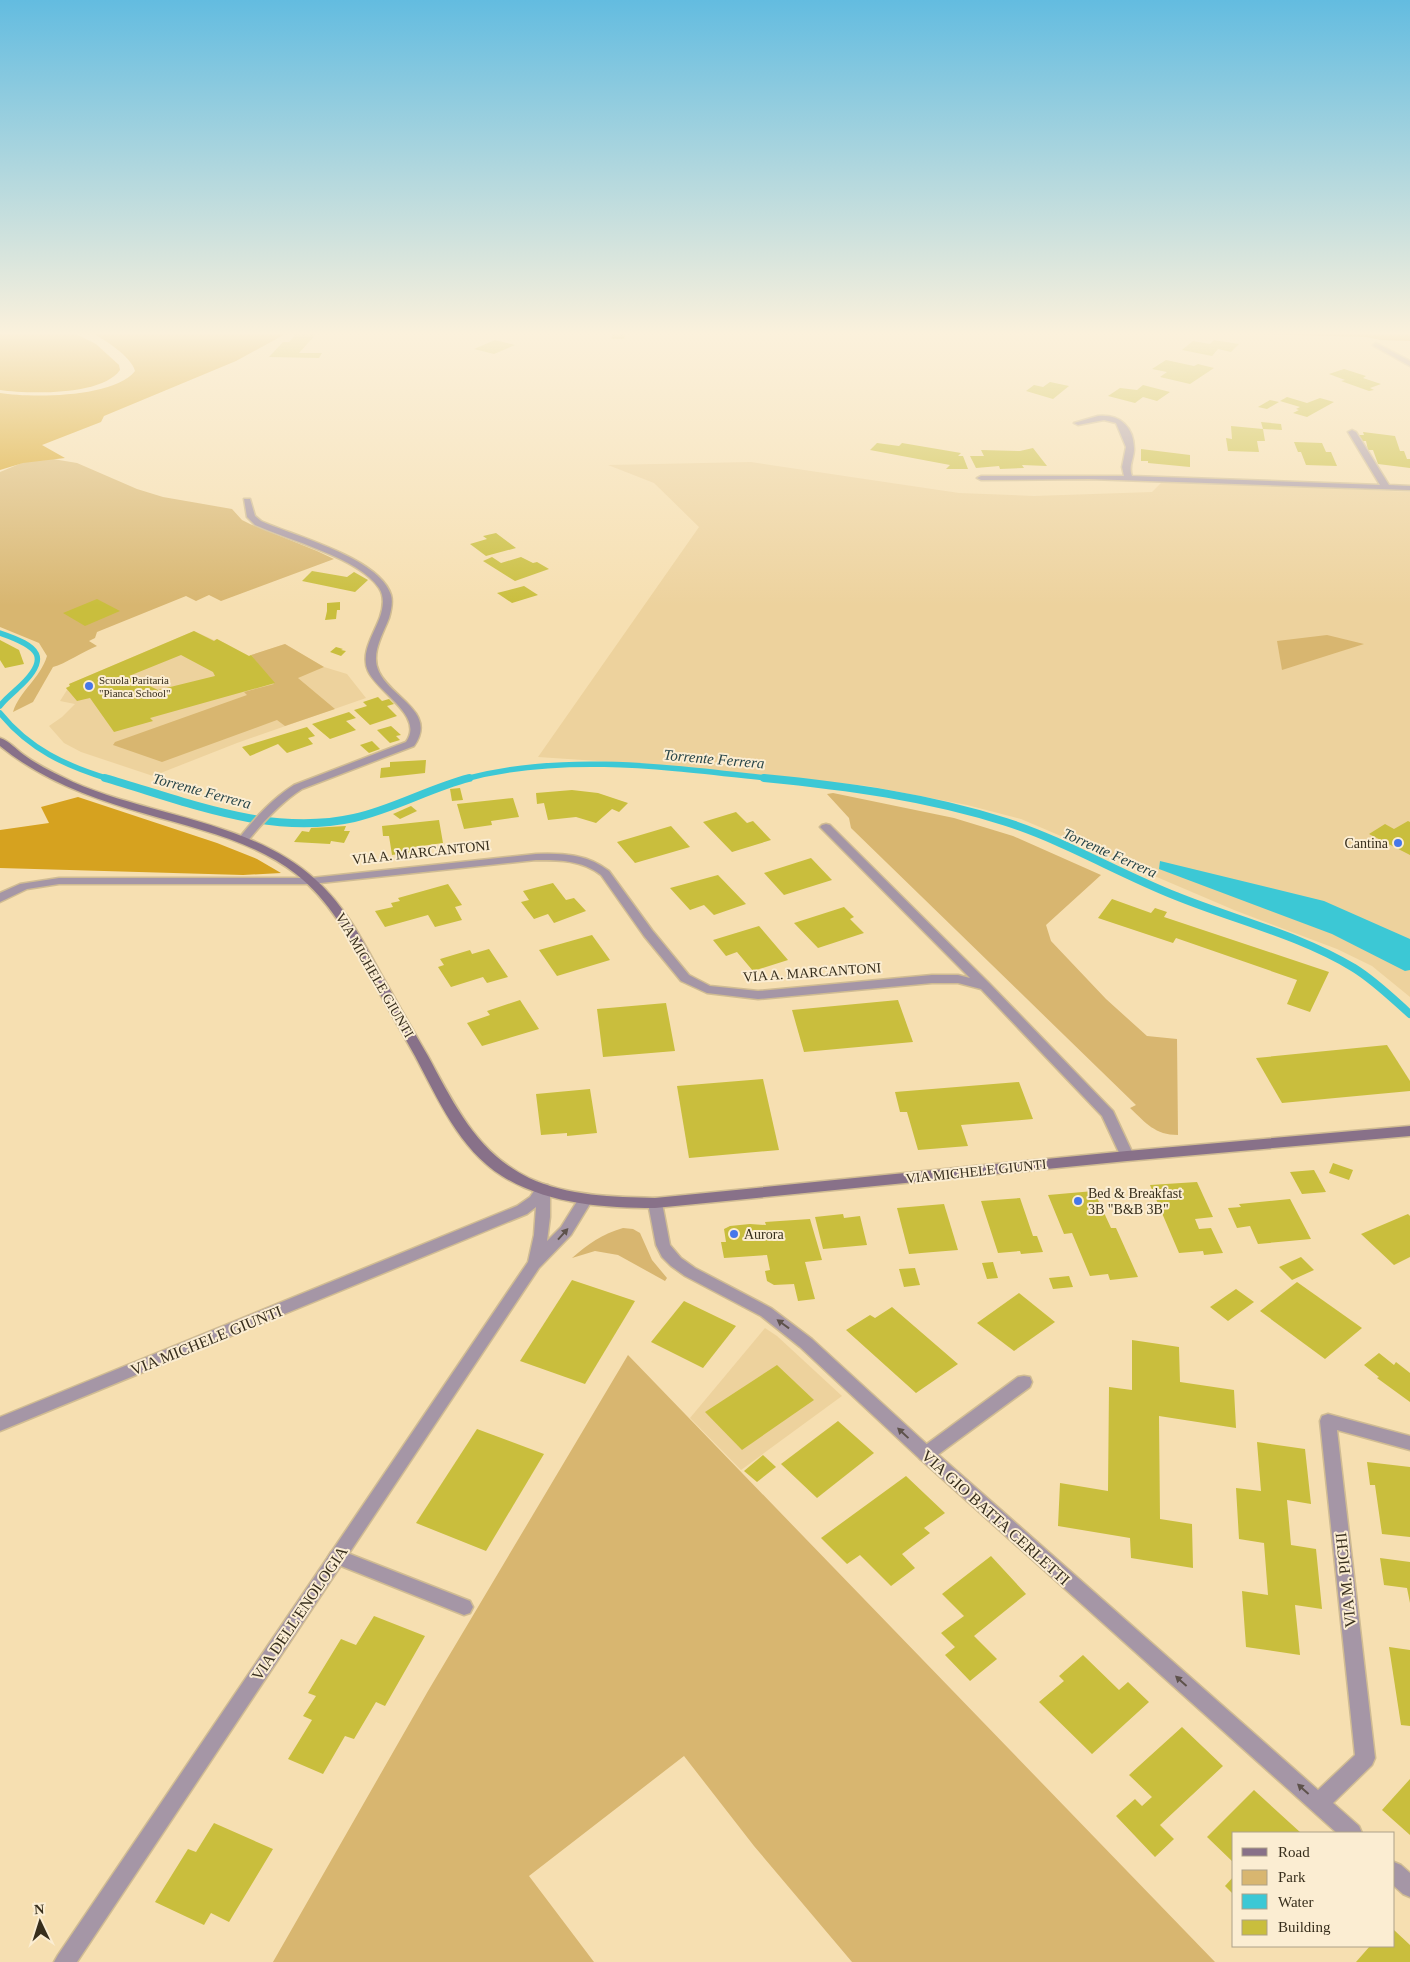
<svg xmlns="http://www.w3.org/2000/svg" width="1410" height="1962" font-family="'Times New Roman',serif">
	<rect width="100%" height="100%" fill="#f6dfb1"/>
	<!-- built -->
	<g fill="#edd29d">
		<polygon points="751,462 959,493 1034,496 1152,492 1164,480 1410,492 1410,997 1372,966 1337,949 1234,910 1021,819 967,805 868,786 673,766 538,757 699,527 654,483 608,465"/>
		<polygon points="194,631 214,640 217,639 249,656 285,644 324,667 347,674 366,698 237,743 153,776 81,752 64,743 49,726 62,717 75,704 60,701 67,690 66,688 70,686 69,684"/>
		<polygon points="765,1328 777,1336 842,1396 741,1470 690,1418"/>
	</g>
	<!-- green -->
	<g fill="#d8b670">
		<path d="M53 459 77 463 137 489 163 497 232 509 242 520 250 524 317 551 334 559 221 601 209 595 196 601 186 596 97 632 95 638 89 641 97 646C84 651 65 664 53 667L33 702 13 712C20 690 40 679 47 656L39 643 0 627V472L29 460Z"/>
		<polygon points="1327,635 1364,644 1282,670 1277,641"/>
		<polygon points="285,644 324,667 298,678 335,709 285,726 277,720 162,762 113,745 115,742 247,695 244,692 274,684 251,655"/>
		<path d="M833 793 954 818 1013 836 1101 875 1046 925 1051 941 1106 999 1147 1036 1177 1039 1178 1135C1155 1135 1146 1123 1130 1108L1136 1105 851 828 849 818 827 794Z"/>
		<path d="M623 1228 633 1229 640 1233 652 1260 667 1278 665 1281 618 1255 595 1251 572 1258C588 1244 602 1234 623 1228Z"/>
		<polygon points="628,1355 1215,1962 852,1962 754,1846 684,1756 529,1876 594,1962 273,1962 428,1691"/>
	</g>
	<!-- forest -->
	<g fill="#d6a21f">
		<path d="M0 332H72L96 344 119 365 120 370C102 396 28 394 0 390Z"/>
		<path d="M89 332H289L236 361 104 416 101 422 42 445 65 458 23 463 0 470V393C31 398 114 398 135 371 132 357 102 337 89 332Z"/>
		<polygon points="1226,332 1410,332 1410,341 1381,340 1366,337 1252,334"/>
		<polygon points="78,797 217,843 257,859 281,873 243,875 0,868 0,830 49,823 41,807"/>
	</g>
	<!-- water -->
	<polygon fill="#3cc8d5" points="1160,861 1324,901 1410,939 1410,970 1405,971 1332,934 1159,869"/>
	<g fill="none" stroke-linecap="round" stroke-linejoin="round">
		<!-- stream-far1 -->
		<g stroke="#3cc8d5" stroke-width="5.5">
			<path d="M0 633C38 646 53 657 17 689 11 695 5 699 0 706"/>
			<path d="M0 713C29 749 66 766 109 779"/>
			<path d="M465 779C566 752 673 768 776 779"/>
		</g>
		<!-- stream -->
		<g stroke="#3cc8d5" stroke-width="8">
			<path d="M105 778C185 801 269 837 354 818 394 809 430 788 469 778"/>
			<path d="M764 778C846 786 928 797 1006 822 1065 841 1118 873 1176 896 1235 920 1300 935 1354 968 1375 981 1392 998 1410 1014"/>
		</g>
	</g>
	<!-- building -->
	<g fill="#c9be3d" fill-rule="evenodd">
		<polygon points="298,332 318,332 299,353 322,353 319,358 269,357 283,342 289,342"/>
		<polygon points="614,332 626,333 624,339 611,339"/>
		<polygon points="495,340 515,345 494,354 474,349"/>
		<polygon points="1214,340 1239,344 1231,352 1218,349 1212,356 1182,350 1193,341 1210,344"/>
		<polygon points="1166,360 1194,366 1198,364 1214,368 1190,384 1160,377 1167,372 1152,369"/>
		<polygon points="1344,369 1366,376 1363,378 1381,384 1370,388 1374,390 1369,391 1341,381 1345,380 1329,374"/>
		<polygon points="1050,382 1069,386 1053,399 1026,391 1034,385 1043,387"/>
		<polygon points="1143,385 1170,392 1157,401 1143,397 1135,403 1108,396 1120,388 1137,390"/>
		<polygon points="1287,397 1307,403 1320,398 1334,402 1307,417 1293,413 1299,410 1296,409 1300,407 1280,401"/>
		<polygon points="1270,400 1279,402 1267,409 1258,407"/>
		<polygon points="1261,422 1281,424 1282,430 1263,429 1265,441 1257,441 1259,452 1228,451 1226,438 1232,439 1231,426 1263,429"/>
		<polygon points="1363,432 1395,436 1400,451 1404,451 1407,459 1410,459 1410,468 1378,464 1373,450 1368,450 1366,441 1361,441 1359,435 1364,435"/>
		<polygon points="1294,442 1322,443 1326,452 1331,452 1337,466 1306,465 1301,452 1298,452"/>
		<polygon points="877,443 899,446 902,443 961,453 958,456 963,456 968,469 946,469 950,465 870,450"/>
		<polygon points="1033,448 1047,466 1022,465 1024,468 1000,469 999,466 976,468 970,456 984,456 981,450 1020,451"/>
		<polygon points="1141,449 1190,455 1190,467 1148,463 1148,461 1141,461"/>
		<polygon points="496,533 516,548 486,556 470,544 487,539 483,536"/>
		<polygon points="492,557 501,563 521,557 533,563 537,562 549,569 515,581 483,561"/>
		<polygon points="312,571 347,577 354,572 368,580 355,592 302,581"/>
		<polygon points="524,586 538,595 512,603 497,593"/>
		<polygon points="97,599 120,611 85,626 63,613"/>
		<polygon points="340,602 340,610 337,610 336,619 325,620 327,611 327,603"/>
		<path d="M194 631 214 641 217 639 249 656 251 655 275 683 150 718 153 721 114 732 90 698 77 701 66 688 70 686 69 684ZM181 655 213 672 215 676 158 690 129 676Z"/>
		<polygon points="0,640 19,650 24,664 5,668 0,660"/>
		<polygon points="336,647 343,649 341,650 346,651 341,656 330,652"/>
		<polygon points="378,697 382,701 389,699 394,704 387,706 397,716 370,725 354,710 367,706 363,702"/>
		<polygon points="349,712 356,718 346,721 356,730 330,739 312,724"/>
		<polygon points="391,726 401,735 396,736 400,740 390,743 377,730"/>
		<polygon points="307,727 315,736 308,738 313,744 287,753 278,744 250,756 242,747"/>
		<polygon points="372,741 380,749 369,753 360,745"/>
		<polygon points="426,760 425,773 380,778 381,768 390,767 390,762"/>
		<polygon points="460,788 463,800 452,801 450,789"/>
		<polygon points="572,790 598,793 628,803 619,812 612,809 596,823 576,817 548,820 544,803 537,804 536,793"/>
		<polygon points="513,798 519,817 491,821 492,825 464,829 457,804"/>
		<polygon points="411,806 417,811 400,819 393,814"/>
		<polygon points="736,812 747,823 753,821 771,840 732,852 703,822"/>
		<polygon points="439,820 443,843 414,847 414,852 392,855 389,836 383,836 382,826"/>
		<polygon points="1408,821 1410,822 1410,855 1369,834 1385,824 1394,829"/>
		<polygon points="346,826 344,831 350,831 344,843 331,841 330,844 294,842 302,831 309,832 311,828"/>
		<polygon points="671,826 690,847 635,863 617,842"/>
		<polygon points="811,858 832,880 784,895 764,873"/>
		<polygon points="718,875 746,904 714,915 704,905 690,910 670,888"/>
		<polygon points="553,883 566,900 574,898 586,911 554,923 548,914 534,919 521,902 529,900 523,891"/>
		<polygon points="448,884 462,905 455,907 462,920 435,927 428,915 385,927 375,911 393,907 391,903 400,901 398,898"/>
		<polygon points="1112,899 1151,913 1155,908 1167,912 1164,917 1329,972 1310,1012 1287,1004 1297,980 1176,938 1173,943 1098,918"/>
		<polygon points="844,907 854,917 850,919 864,933 818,948 794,923"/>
		<polygon points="759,926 788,960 753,971 737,952 726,956 713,940"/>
		<polygon points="592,935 610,960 557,976 539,950"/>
		<polygon points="489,949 508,977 487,983 483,977 451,987 438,967 444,965 440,959 470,950 472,954"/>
		<polygon points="520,1000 539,1029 482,1046 467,1023 490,1015 487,1011"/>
		<polygon points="898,1000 913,1042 804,1052 792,1010"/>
		<polygon points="666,1003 675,1051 603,1057 597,1009"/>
		<polygon points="1387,1045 1410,1081 1410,1091 1282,1103 1256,1058"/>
		<polygon points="763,1079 779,1150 689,1158 677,1086"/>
		<polygon points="1019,1082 1033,1119 961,1125 968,1146 918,1150 907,1112 900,1112 895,1092"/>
		<polygon points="590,1089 597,1133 567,1136 567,1133 541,1135 536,1094"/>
		<polygon points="1333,1163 1353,1170 1349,1180 1329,1173"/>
		<polygon points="1314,1170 1326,1192 1302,1194 1290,1172"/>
		<polygon points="1197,1182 1213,1217 1195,1219 1199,1229 1211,1228 1223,1253 1204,1255 1203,1251 1179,1253 1150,1185"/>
		<polygon points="1094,1191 1111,1228 1116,1228 1138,1277 1110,1280 1108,1274 1090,1276 1072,1233 1064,1234 1048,1195"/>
		<polygon points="1020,1198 1033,1236 1037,1236 1043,1252 1021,1254 1020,1251 998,1253 981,1201"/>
		<polygon points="1290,1199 1311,1239 1258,1244 1250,1226 1237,1228 1228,1208 1241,1207 1239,1204"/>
		<polygon points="944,1204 958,1250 909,1254 897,1208"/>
		<polygon points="843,1214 844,1218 860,1216 867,1245 823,1249 815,1217"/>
		<polygon points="1408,1214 1410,1216 1410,1257 1394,1265 1361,1234"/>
		<polygon points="810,1219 822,1260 805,1262 815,1299 798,1301 794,1284 774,1285 767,1281 765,1271 770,1270 767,1255 724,1258 721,1242 726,1242 724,1229 730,1226 750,1224 766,1225 765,1222"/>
		<polygon points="1301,1257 1314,1270 1292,1280 1279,1267"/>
		<polygon points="993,1262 998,1278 987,1279 982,1263"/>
		<polygon points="915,1268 920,1285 904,1287 899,1269"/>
		<polygon points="1069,1276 1073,1287 1053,1289 1049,1278"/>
		<polygon points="572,1280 635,1301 585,1384 520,1361"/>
		<polygon points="1297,1282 1362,1328 1325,1359 1260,1311"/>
		<polygon points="1236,1289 1254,1302 1228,1321 1210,1307"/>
		<polygon points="1019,1293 1055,1322 1014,1351 977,1323"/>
		<polygon points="684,1301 736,1326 703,1368 651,1342"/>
		<polygon points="892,1307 958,1364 916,1393 846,1330 870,1315 875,1318"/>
		<polygon points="1132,1340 1179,1347 1180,1382 1234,1390 1236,1428 1159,1416 1160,1519 1192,1524 1193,1568 1131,1558 1130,1538 1058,1526 1060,1483 1108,1491 1109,1387 1132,1390"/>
		<polygon points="1379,1353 1394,1365 1396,1362 1410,1373 1410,1402 1377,1378 1379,1377 1364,1365"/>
		<polygon points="777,1365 814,1400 742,1450 705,1412"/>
		<polygon points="838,1421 874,1453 817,1498 781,1464"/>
		<polygon points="477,1429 544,1454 486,1551 416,1523"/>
		<polygon points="1257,1442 1305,1449 1311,1504 1287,1500 1291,1545 1316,1549 1322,1609 1295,1605 1300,1655 1246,1647 1242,1591 1268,1595 1264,1543 1239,1539 1236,1488 1261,1491"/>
		<polygon points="763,1455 776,1467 757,1482 744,1471"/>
		<polygon points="1367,1462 1410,1467 1410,1537 1382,1534 1375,1485 1370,1485"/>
		<polygon points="906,1476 945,1513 924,1528 930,1533 902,1554 915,1568 891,1586 860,1555 847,1564 821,1538"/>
		<polygon points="991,1556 1026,1594 974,1636 997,1659 970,1681 945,1655 955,1647 941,1633 964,1616 942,1594"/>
		<polygon points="1380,1558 1410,1562 1410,1603 1407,1588 1384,1585"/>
		<polygon points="374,1616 425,1636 385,1706 376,1702 354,1739 345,1736 323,1774 288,1759 312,1720 303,1716 316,1696 308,1693 341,1639 356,1645"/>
		<polygon points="1389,1647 1410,1650 1410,1726 1401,1725"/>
		<polygon points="1083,1655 1119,1690 1128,1682 1149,1702 1092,1754 1039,1702 1064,1681 1059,1676"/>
		<polygon points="1182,1727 1223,1766 1160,1825 1174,1839 1155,1857 1116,1816 1135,1799 1142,1806 1152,1797 1129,1775"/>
		<polygon points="1410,1779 1410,1835 1382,1810"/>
		<polygon points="1254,1790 1301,1833 1234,1833 1234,1863 1207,1837"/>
		<polygon points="214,1823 273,1849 229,1922 211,1913 204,1925 155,1902 188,1849 196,1852"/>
		<polygon points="1234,1876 1234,1895 1225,1886"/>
		<polygon points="1394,1930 1410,1945 1410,1962 1356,1962 1370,1946 1394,1946"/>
	</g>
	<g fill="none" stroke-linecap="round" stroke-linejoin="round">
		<defs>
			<g id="lane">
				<polygon points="59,878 311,878 317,881 311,884 59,884 27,889 0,902 0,893 20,884"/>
				<polygon points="1024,1376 1030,1377 1032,1382 1030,1387 932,1459 926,1461 920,1459 918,1454 920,1449 1018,1377"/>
				<polygon points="337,1549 470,1601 473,1607 470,1613 464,1615 331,1562 328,1557 331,1552"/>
			</g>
			<g id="street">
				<polygon points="1376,343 1410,361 1410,366 1374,346 1373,345"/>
				<path d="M1098 416C1120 414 1134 427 1134 449 1134 459 1128 466 1132 476L1380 485 1348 432 1352 430 1356 432 1389 485 1410 486V490L1089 479 981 480 977 478 981 476H1124L1122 467 1126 447 1116 423 1104 420 1078 425 1074 423Z"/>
				<path d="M244 499H250L255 516 261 521C294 536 380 558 391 595 393 602 391 611 389 618 383 634 370 654 379 672 391 698 438 712 414 746L302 789C280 803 263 822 247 842H239L237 840 239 838C256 817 272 799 294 785L406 742C425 716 378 693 368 671 360 653 374 634 380 617 383 608 385 597 379 588 359 558 288 540 255 525L247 517Z"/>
				<path d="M826 824 830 825 989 983 1113 1111 1134 1156 1132 1159H1122L1102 1116 981 989 958 983H932L758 999 707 993 681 981 644 936 601 875C581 860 560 860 536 860L311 884 305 881 311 878 536 854C563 853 587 854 609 871L652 930 689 975 710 986 758 991 932 975H958L970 978 822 829 820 827 822 825Z"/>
				<polygon points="543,1184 548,1185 550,1189 550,1217 547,1241 561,1227 581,1195 586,1194 591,1195 593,1199 571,1235 539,1268 77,1962 54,1962 58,1955 528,1262 534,1235 536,1207 527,1214 0,1431 0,1417 517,1206 530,1197 538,1185"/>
				<polygon points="655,1198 660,1199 662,1203 670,1245 681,1258 695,1268 771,1308 812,1339 932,1449 1318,1790 1355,1755 1320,1421 1322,1416 1328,1414 1410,1436 1410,1450 1337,1430 1375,1758 1372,1765 1333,1803 1359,1826 1362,1833 1337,1833 920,1459 800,1347 761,1316 685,1276 671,1266 662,1257 656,1245 648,1203 650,1199"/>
				<polygon points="1394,1862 1401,1865 1410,1873 1410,1897 1403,1894 1394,1886"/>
			</g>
			<path id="secondary" d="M0 738C9 741 16 749 24 755 39 766 56 774 73 782 150 816 252 821 316 880 345 906 363 941 381 974 397 1002 412 1029 428 1056 454 1104 477 1153 529 1178 568 1196 613 1197 655 1198L1127 1151 1410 1126V1136L1127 1161 655 1208C603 1208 547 1204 502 1176 459 1149 438 1099 415 1056 400 1029 384 1002 369 974 349 937 330 901 296 874 254 841 197 829 146 814 93 799 43 781 0 746Z"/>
		</defs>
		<!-- lane casing -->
		<use href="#lane" stroke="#d0bc93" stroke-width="3"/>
		<!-- street casing -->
		<use href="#street" stroke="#d0bc93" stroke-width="3"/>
		<!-- secondary casing -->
		<use href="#secondary" stroke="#d0bc93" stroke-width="3"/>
		<!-- lane -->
		<use href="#lane" fill="#a596a6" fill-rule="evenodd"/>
		<!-- street -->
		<use href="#street" fill="#a596a6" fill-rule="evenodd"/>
		<!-- secondary -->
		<use href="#secondary" fill="#887189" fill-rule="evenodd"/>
	</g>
	<!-- one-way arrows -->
	<defs><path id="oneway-solid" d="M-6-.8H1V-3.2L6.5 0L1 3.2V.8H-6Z" transform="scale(1.25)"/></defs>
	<g fill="#5e524c">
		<use href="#oneway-solid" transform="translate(563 1234) rotate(-48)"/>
		<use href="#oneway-solid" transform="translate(783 1324) rotate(-144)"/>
		<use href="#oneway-solid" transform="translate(903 1433) rotate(-137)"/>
		<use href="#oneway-solid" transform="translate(1181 1681) rotate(-138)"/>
		<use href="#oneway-solid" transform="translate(1303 1789) rotate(-138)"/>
	</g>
	<!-- sky -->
	<linearGradient id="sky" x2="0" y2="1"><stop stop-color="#63bce0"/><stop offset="0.55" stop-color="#fbf1dc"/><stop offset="1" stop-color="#fbf1dc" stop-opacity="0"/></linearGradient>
	<rect width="1410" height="606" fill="url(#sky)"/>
	<!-- markers -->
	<g fill="#4677e9" stroke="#fbedd2" stroke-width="2">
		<circle cx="89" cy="686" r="5"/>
		<circle cx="1398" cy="843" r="5"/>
		<circle cx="1078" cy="1201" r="5"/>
		<circle cx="734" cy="1234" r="5"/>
	</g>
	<g text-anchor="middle" stroke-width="4" stroke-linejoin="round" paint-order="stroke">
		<!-- far-poi labels -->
		<g font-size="11" fill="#372e1c" stroke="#fbedd2" text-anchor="start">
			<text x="99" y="684">Scuola Paritaria<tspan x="99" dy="13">"Pianca School"</tspan></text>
		</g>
		<!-- poi labels -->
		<g font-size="14" fill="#372e1c" stroke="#fbedd2" text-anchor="start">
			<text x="1388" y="848" text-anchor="end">Cantina</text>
			<text x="1088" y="1198">Bed &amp; Breakfast<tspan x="1088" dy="16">3B "B&amp;B 3B"</tspan></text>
			<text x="744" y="1239">Aurora</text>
		</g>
		<!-- street labels -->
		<g font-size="14" fill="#372e1c" stroke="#fbedd2">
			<text transform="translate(421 852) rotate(-6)" y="5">VIA A. MARCANTONI</text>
			<text transform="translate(812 972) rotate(-4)" y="5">VIA A. MARCANTONI</text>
			<text transform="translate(375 975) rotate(60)" y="5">VIA MICHELE GIUNTI</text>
			<text transform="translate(976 1171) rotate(-6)" y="5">VIA MICHELE GIUNTI</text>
		</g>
		<!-- water labels -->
		<g font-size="15" font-style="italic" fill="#274447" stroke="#fbedd2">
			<text transform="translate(714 759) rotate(5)" y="5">Torrente Ferrera</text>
			<text transform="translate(202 791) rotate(15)" y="5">Torrente Ferrera</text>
			<text transform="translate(1110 853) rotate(24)" y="5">Torrente Ferrera</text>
		</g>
		<!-- near-street labels -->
		<g font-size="16" fill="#372e1c" stroke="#fbedd2">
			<text transform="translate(206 1340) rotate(-22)" y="6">VIA MICHELE GIUNTI</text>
			<text transform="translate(996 1517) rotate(42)" y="6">VIA GIO BATTA CERLETTI</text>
			<text transform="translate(1345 1580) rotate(-96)" y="6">VIA M. PICHI</text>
			<text transform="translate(299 1613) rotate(-56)" y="6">VIA DELL'ENOLOGIA</text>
		</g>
	</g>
	<!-- legend -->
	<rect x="1232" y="1832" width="162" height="115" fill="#fbedd2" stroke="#ada189"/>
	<rect x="1242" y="1848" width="25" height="8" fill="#887189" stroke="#ada189"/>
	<text x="1278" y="1857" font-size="15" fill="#372e1c">Road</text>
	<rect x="1242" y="1870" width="25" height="15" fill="#d8b670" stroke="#ada189"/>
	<text x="1278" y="1882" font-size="15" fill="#372e1c">Park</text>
	<rect x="1242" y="1894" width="25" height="15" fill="#3cc8d5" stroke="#ada189"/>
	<text x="1278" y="1907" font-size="15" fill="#372e1c">Water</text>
	<rect x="1242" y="1920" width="25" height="15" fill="#c9be3d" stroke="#ada189"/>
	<text x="1278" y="1932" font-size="15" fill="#372e1c">Building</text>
	<!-- north arrow -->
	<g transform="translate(40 1922) rotate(356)" stroke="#fbedd2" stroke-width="4" paint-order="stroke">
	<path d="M0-4L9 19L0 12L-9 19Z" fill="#372e1c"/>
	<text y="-8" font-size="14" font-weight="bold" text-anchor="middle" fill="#372e1c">N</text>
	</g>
</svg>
